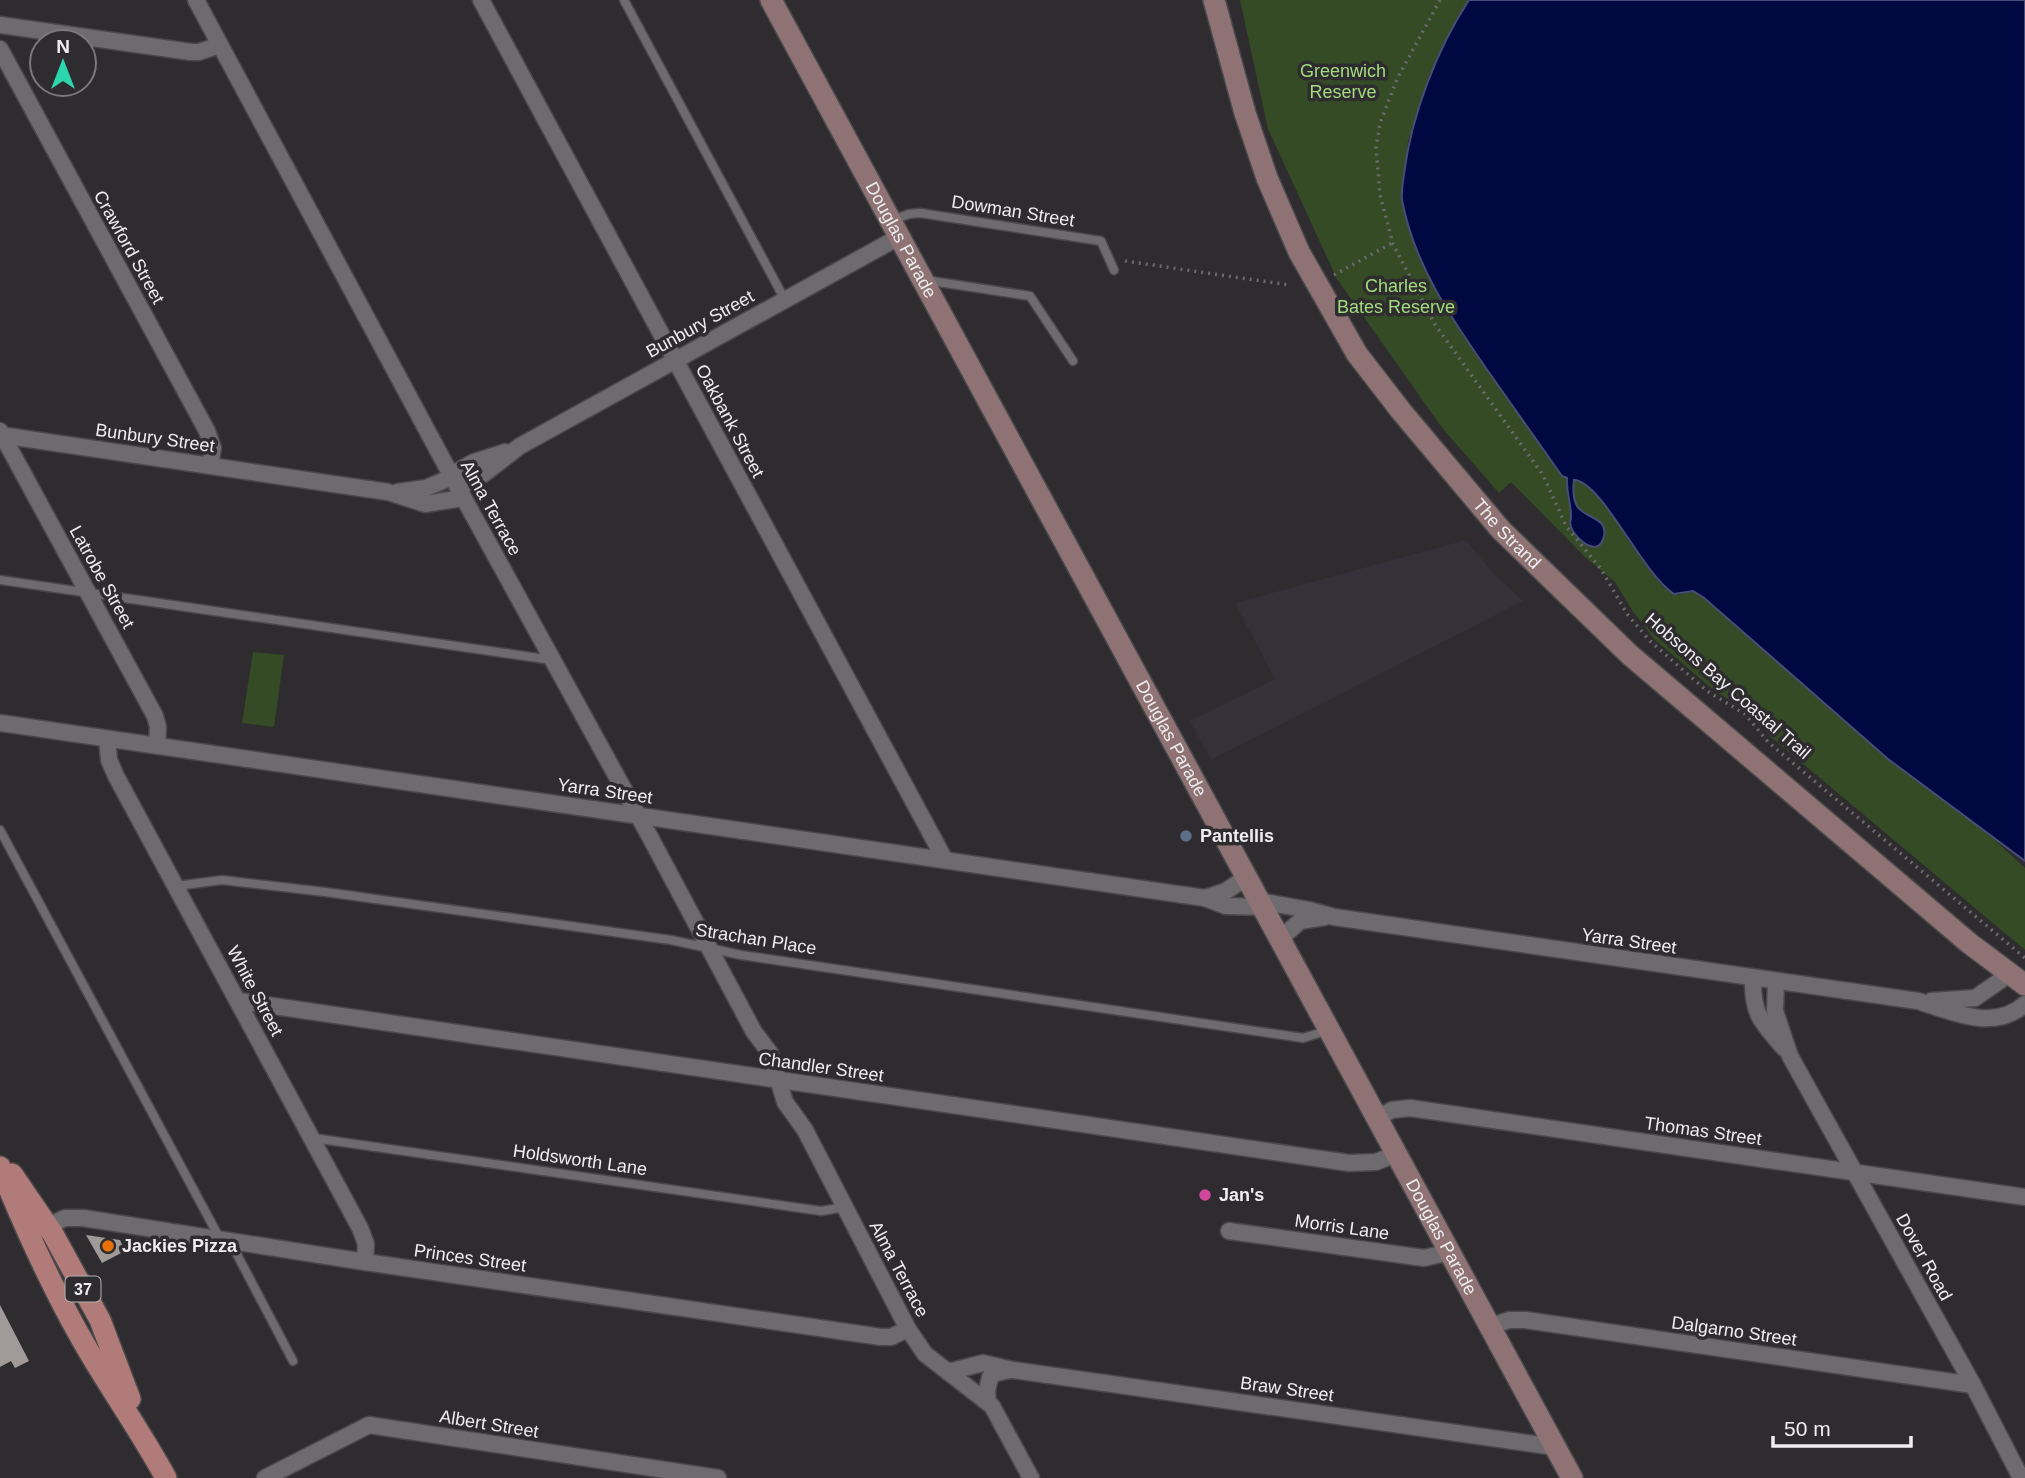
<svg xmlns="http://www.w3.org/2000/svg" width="2025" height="1478" font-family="Arial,sans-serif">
	<rect width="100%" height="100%" fill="#2e2c2f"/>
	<!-- built -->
	<polygon fill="#363039" points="1466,540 1494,574 1523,601 1211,760 1190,721 1275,679 1235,603"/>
	<!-- green -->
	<g fill="#344b25">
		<polygon points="1240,0 1469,0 1456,20 1427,86 1408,141 1402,198 1431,281 1450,315 1562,476 1587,483 1623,527 1629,542 1649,570 1664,588 1679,595 1693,591 1703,597 1888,759 1982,828 2025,868 2025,950 1771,737 1752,715 1711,688 1654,639 1632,610 1615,582 1586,558 1511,482 1499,493 1443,429 1337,279 1268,129"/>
		<polygon points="253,652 284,655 274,727 242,723"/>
	</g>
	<!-- water -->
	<path fill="#000842" stroke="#474d76" stroke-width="2" d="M1469 0H2025V861L1888 759 1703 597 1693 591 1674 594C1642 574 1602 481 1574 480 1573 488 1573 499 1577 506 1584 518 1608 517 1604 536 1599 559 1576 540 1571 527 1569 521 1571 522 1571 516 1571 503 1566 491 1567 478L1562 476C1537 441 1513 406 1488 371 1452 319 1414 265 1402 200 1401 192 1403 182 1404 174 1411 116 1437 49 1469 0Z"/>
	<!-- building -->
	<g fill="#a09b98">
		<polygon points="86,1235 120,1240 125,1251 102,1263"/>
		<polygon points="0,1305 29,1361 15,1368 11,1361 0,1367"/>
	</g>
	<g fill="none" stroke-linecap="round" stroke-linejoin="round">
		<defs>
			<g id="lane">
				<polyline points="624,0 785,300"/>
				<polyline points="893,220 909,214 920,213 1101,241 1114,270"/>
				<polyline points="925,280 1030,296 1073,361"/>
				<polyline points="0,580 552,660"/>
				<polyline points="0,830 219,1237"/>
				<polyline points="176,886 222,880 325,892 671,940 741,955 1303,1038 1326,1031"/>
				<polyline points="313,1138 821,1211 845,1207"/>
				<polyline points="231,1243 293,1361"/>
			</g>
			<g id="street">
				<polyline points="196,0 451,475 650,837 754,1032 770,1053 785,1102 805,1130 908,1329 925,1354 992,1406 1031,1478"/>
				<polyline points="481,0 945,860"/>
				<polyline points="0,25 191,52 199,52 220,45"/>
				<polyline points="0,49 207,431 213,448 210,465"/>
				<polyline points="0,431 155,716 158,727 157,746"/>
				<polyline points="0,435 388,492 425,504 463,498"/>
				<polyline points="451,475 474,462 505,452"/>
				<polyline points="458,488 485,473 520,446 899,237"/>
				<polyline points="398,492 426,488 452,477"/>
				<polyline points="0,723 1205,898 1226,906 1263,907"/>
				<polyline points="107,739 109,760 116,776 360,1228 366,1244 365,1262"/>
				<polyline points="1205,898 1226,891 1247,877"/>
				<path d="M1259 901 1309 910 1334 917 1918 1001C1953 1012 1994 1032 2025 1004"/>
				<polyline points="1280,939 1300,921 1325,917"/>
				<path d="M1753 979C1752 1014 1762 1023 1784 1048"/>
				<polyline points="1776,982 1775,1011 1790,1056 1973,1385 2021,1478"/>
				<polyline points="239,1001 1349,1163 1376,1162 1396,1154"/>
				<polyline points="1931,1001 1975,998 2001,980"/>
				<polyline points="1377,1118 1392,1110 1410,1108 2025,1197"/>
				<polyline points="39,1230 65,1218 83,1218 365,1262 881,1337 891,1337 908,1329"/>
				<polyline points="1229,1231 1424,1258 1450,1252"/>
				<polyline points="1491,1326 1509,1320 1525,1320 1973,1385"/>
				<polyline points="948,1372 983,1363 1013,1370 1555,1447"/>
				<polyline points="988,1402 987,1391 990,1377 996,1373 1010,1370"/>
				<polyline points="265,1478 369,1425 718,1478"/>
			</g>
			<g id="secondary">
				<path id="s1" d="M771 0 1572 1478"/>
				<path id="s2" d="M1214 0 1245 113 1267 178 1299 252 1357 354 1401 411 1501 530 1630 655 1969 943 2025 985"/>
			</g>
			<g id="primary">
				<path d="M0 1167C25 1228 52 1288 85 1345 111 1390 141 1432 166 1478"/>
				<polyline points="12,1174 53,1234 100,1320 130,1399"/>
			</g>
		</defs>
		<!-- lane casing -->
		<use href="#lane" stroke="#4a484b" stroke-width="11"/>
		<!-- street casing -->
		<use href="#street" stroke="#4a484b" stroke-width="19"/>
		<!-- secondary casing -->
		<use href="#secondary" stroke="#4a484b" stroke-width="24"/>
		<!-- primary casing -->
		<use href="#primary" stroke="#4a484b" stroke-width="24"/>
		<!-- path -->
		<g stroke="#6c6a6d" stroke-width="3.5" stroke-dasharray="2 5" stroke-linecap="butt">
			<polyline points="1440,0 1397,79 1380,123 1376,147 1380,195 1393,244 1434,323 1528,454 1543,475 1566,526 1601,569 1627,614 1650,641 1707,691 1745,714 1768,742 2025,958"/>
			<polyline points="1125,261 1289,285"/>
			<polyline points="1334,275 1392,243"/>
		</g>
		<!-- lane -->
		<use href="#lane" stroke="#6e6b6f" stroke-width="8"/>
		<!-- street -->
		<use href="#street" stroke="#6e6b6f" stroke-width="16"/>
		<!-- secondary -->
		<use href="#secondary" stroke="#8f7374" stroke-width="21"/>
		<!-- primary -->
		<use href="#primary" stroke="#b17b79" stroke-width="21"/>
	</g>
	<!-- markers -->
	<circle fill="#5c6f8a" stroke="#2e2c2f" stroke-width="2.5" cx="1186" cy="836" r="7"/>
	<circle fill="#d1479c" stroke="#2e2c2f" stroke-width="2.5" cx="1205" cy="1195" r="7"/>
	<circle fill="#e8710a" stroke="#2e2c2f" stroke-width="2.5" cx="108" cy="1246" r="7"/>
	<g text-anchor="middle" stroke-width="7" stroke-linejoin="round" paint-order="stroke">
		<!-- shield labels -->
		<rect fill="#2e2c2f" stroke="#b4b3b5" stroke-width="2" x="65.5" y="1276.5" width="35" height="25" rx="5"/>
		<g font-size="16" font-weight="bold" fill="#eeedef">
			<text x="83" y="1295">37</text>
		</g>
		<!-- park labels -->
		<g font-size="18" fill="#a3dc7e" stroke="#2e2c2f">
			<text x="1343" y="77">Greenwich<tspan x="1343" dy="21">Reserve</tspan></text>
			<text x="1396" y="292">Charles<tspan x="1396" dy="21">Bates Reserve</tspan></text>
		</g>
		<!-- street labels -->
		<g font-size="18" fill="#eeedef" stroke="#2e2c2f">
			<text transform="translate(1013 211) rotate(9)" y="6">Dowman Street</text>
			<text dy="6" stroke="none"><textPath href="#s1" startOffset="273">Douglas Parade</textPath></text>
			<text transform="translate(129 247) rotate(61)" y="6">Crawford Street</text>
			<text transform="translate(700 324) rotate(-29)" y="6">Bunbury Street</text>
			<text transform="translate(730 421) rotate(62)" y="6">Oakbank Street</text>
			<text transform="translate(155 438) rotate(8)" y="6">Bunbury Street</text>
			<text transform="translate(491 508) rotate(61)" y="6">Alma Terrace</text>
			<text dy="6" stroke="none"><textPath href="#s2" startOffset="618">The Strand</textPath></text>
			<text transform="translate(102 577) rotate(61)" y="6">Latrobe Street</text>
			<text transform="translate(1728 686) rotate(41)" y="6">Hobsons Bay Coastal Trail</text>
			<text dy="6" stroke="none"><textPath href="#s1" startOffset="840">Douglas Parade</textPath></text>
			<text transform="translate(605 791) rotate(8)" y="6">Yarra Street</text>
			<text transform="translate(756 939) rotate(9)" y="6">Strachan Place</text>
			<text transform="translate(1629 941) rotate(8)" y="6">Yarra Street</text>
			<text transform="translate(255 991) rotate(62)" y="6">White Street</text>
			<text transform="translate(821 1067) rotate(8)" y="6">Chandler Street</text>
			<text transform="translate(1703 1131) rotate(8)" y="6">Thomas Street</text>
			<text transform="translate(580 1160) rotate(8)" y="6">Holdsworth Lane</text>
			<text transform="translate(1342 1227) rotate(8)" y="6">Morris Lane</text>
			<text dy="6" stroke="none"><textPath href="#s1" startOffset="1407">Douglas Parade</textPath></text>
			<text transform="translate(1924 1257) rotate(61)" y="6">Dover Road</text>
			<text transform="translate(470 1258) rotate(8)" y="6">Princes Street</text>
			<text transform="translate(899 1269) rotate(62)" y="6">Alma Terrace</text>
			<text transform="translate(1734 1331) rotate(8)" y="6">Dalgarno Street</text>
			<text transform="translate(1287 1389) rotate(8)" y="6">Braw Street</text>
			<text transform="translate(489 1424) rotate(9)" y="6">Albert Street</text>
		</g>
		<!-- poi labels -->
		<g font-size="18" font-weight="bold" fill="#eeedef" stroke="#2e2c2f" text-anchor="start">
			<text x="1200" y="842">Pantellis</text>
			<text x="1219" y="1201">Jan's</text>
			<text x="122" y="1252">Jackies Pizza</text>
		</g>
	</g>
	<!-- north arrow -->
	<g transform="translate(63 63)"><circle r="33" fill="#2e2c2f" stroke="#7b797c" stroke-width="2"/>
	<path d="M0-5L12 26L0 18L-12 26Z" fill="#2cd5ab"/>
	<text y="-10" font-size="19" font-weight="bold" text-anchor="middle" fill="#eeedef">N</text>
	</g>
	<!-- scale -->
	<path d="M1773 1436v10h138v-10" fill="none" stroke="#eeedef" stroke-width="3.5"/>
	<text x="1784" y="1436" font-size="21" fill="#eeedef" stroke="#2e2c2f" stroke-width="5" paint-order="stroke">50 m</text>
</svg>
